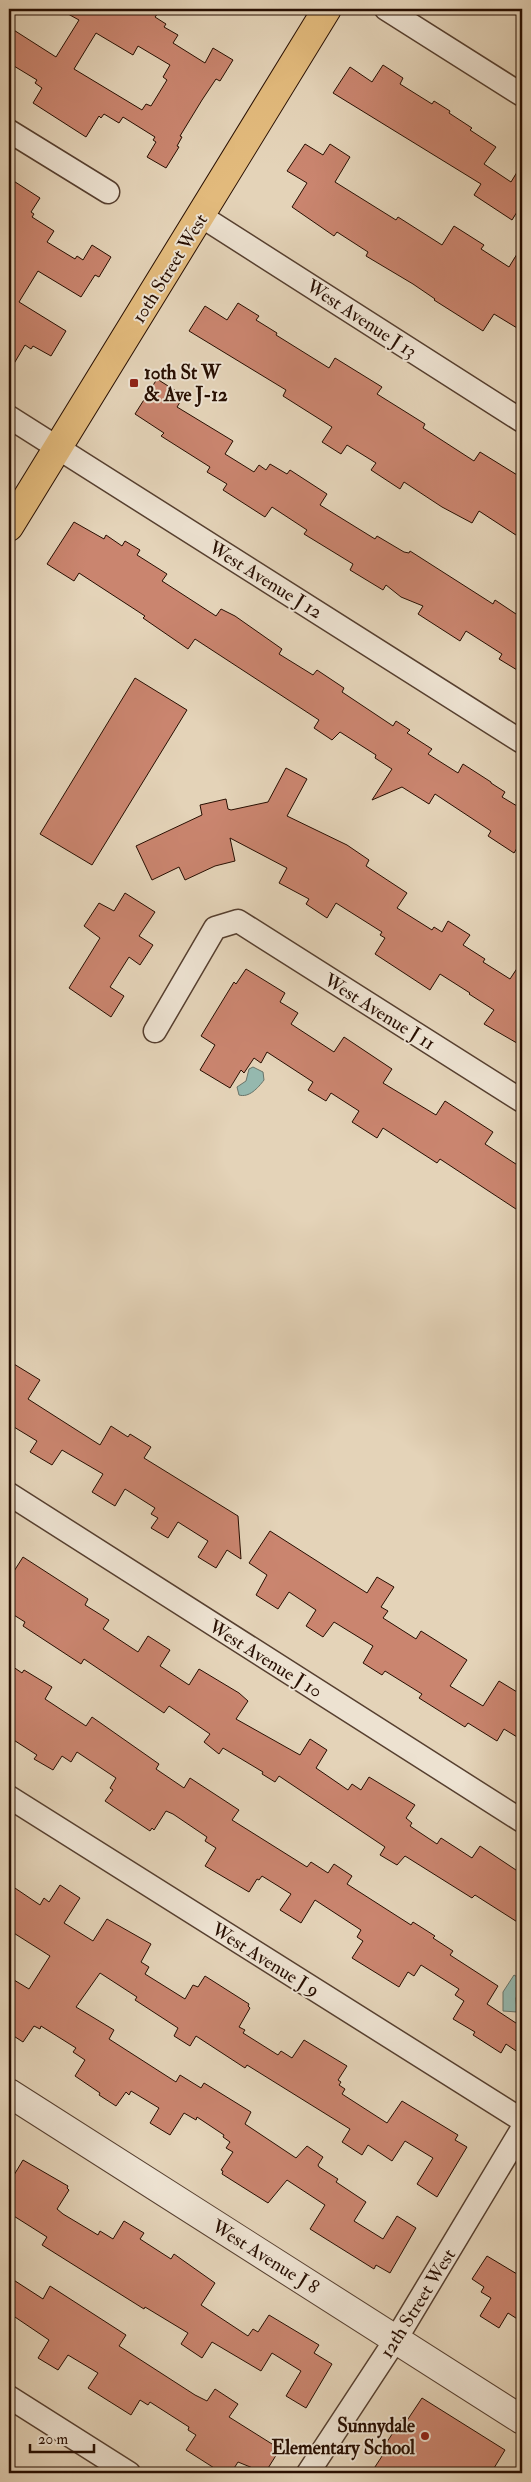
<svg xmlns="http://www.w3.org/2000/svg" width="531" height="2482" font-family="'IM FELL Double Pica',serif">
	<rect width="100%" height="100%" fill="#e4d3b8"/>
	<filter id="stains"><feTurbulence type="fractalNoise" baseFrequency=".004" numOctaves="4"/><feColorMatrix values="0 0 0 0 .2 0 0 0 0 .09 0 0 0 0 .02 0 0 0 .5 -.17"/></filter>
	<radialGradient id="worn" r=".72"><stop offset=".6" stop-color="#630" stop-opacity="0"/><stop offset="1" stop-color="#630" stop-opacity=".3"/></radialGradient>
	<!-- water -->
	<g fill="#95b8ae" stroke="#697469">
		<path d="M253 1067 263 1072 264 1080C258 1088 249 1098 239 1095L237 1087 246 1081 249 1069Z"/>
		<polygon points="514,1975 522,1980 522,1988 516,1998 517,2012 503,2011 503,1992"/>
	</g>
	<!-- building -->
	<g fill="#ca856f" stroke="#270e01" fill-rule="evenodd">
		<path d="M59 9H161L155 17 166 24 164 27 178 35 173 43 205 63 213 48 233 60 220 81 216 79 202 100 180 136 182 137 177 146 179 147 166 168 147 157 156 142 153 140 155 137 123 117 119 123 104 114 101 118 99 116 86 137 33 103 42 88 35 83 37 80 9 63V27L56 57 79 20ZM96 33 133 55 138 46 170 65 163 77 167 80 151 106 146 104 142 110 74 69Z"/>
		<polygon points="383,65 403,78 400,84 432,104 434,101 450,111 449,113 472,128 470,130 496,147 484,164 511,182 522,164 522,204 512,220 474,195 481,184 333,93 350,67 372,82"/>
		<polygon points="305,144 323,155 330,144 350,157 335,182 396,220 398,217 442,245 454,226 484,245 481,249 509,267 522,246 522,331 494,314 483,331 434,300 435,299 413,284 366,256 368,252 337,232 334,236 292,207 307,183 287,171"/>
		<polygon points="9,178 40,198 31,212 34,214 32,217 54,231 47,242 75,259 77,256 83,260 92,245 111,257 99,277 95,275 81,297 38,271 19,302 66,331 51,356 33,346 31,349 25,345 9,372"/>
		<polygon points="238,303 259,316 256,320 277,333 276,335 329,368 335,358 382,387 377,394 425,424 423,428 474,461 480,452 522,478 522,539 479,511 472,523 442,507 404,482 400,489 371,470 376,463 347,445 341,454 322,442 332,427 283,396 286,390 189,331 205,306 227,320"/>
		<polygon points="157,379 184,396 177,407 233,441 225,454 254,472 259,465 266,470 270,464 287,474 290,470 327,494 320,505 375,539 377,536 404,552 409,553 410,551 493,604 495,600 522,618 522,673 499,659 502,654 466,631 460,641 418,614 423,606 401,597 386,585 383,590 350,570 353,564 304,534 307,530 272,507 265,517 223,490 227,484 207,472 210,467 161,436 164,433 135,414"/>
		<polygon points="74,522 104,539 106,535 122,546 125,541 140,550 137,555 167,574 162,581 216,616 221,609 235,616 282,649 279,654 313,675 317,670 344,688 342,692 393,726 396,721 410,730 407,733 432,749 428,754 458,773 463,764 491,782 491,783 505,792 502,797 522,809 522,840 514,853 488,836 491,831 435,794 429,804 402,787 372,800 392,769 375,758 376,755 340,732 332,740 314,728 319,720 195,639 188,649 143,618 145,616 79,573 74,581 47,564"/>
		<polygon points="135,678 187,710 92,865 40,834"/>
		<polygon points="286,768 307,779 287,816 347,845 369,860 366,866 407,893 397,908 432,930 434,927 442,932 448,921 470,935 463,945 485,959 483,962 510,979 522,961 522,1046 484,1024 494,1010 469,994 470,993 440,974 430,990 375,954 385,938 380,935 382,932 336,903 327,918 306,904 309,899 279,883 287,868 230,838 235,861 215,866 185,880 179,867 152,880 136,846 202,815 200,805 226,799 228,809 231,810 268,802"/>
		<polygon points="125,893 155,912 139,936 153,945 140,965 129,957 110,987 124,996 111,1017 69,988 100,938 84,926 99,903 114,911"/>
		<polygon points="246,969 285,993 280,1002 298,1013 291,1024 334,1052 344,1037 392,1069 383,1083 436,1115 445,1101 493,1132 485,1144 522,1168 522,1213 440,1159 437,1163 383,1128 377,1138 352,1122 359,1111 331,1093 326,1101 308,1090 313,1082 267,1052 261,1063 254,1058 244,1073 241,1070 230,1088 200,1070 215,1045 201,1036 234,982 236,984"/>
		<polygon points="9,1361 40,1380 28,1399 100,1445 111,1426 128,1437 130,1434 151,1447 144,1458 238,1516 241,1559 227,1550 216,1568 198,1557 208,1541 178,1522 168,1538 151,1528 158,1518 151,1514 155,1508 125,1489 115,1506 92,1492 103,1474 62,1450 52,1465 30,1452 37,1441 9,1424"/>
		<polygon points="270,1531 367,1593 377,1577 394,1587 381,1607 388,1611 383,1618 416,1639 421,1631 467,1660 450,1686 483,1706 499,1681 522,1695 522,1740 504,1729 497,1741 468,1723 465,1727 419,1698 422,1694 385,1671 382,1675 363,1663 373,1646 334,1622 323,1637 306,1626 316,1610 289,1592 278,1609 256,1595 267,1575 249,1563"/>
		<polygon points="23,1557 88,1599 85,1605 109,1620 103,1629 138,1652 148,1636 170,1650 160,1666 189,1685 199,1669 239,1693 248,1701 236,1719 300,1755 310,1739 327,1750 316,1768 348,1790 352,1784 361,1790 369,1777 415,1805 406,1818 412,1823 410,1826 437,1844 441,1838 472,1858 480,1846 522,1874 522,1925 475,1895 472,1898 405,1856 397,1865 380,1855 385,1847 279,1776 275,1782 262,1774 263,1772 223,1748 219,1754 204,1742 210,1734 169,1706 164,1713 84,1659 81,1664 23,1626 25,1622 9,1612 9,1579"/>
		<polygon points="9,1664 22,1673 24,1670 52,1687 45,1699 86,1726 92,1717 159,1764 156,1769 184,1788 190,1778 239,1810 232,1820 307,1867 311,1862 328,1873 334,1864 352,1876 347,1884 411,1925 413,1922 435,1936 433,1938 453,1951 450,1955 498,1986 487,2004 522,2027 522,2055 506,2044 501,2053 473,2035 475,2032 453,2019 464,2001 455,1995 459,1989 421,1965 414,1976 408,1972 399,1987 352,1958 363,1941 357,1937 361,1930 315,1900 301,1923 280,1910 291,1894 262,1876 259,1880 257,1879 249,1892 205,1866 216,1848 205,1841 207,1837 173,1814 166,1811 154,1830 152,1828 150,1831 105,1801 113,1790 110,1788 116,1778 77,1752 71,1762 62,1756 53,1770 34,1759 37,1755 9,1737"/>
		<polygon points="9,1884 40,1905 44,1898 49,1902 60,1885 80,1898 64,1923 93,1941 107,1919 151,1944 141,1962 149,1967 145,1974 185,1999 193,1985 198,1987 205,1976 249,2004 248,2006 250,2008 239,2027 245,2030 243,2033 278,2055 281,2051 292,2058 304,2040 347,2066 338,2080 341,2082 339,2085 345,2089 342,2094 387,2123 402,2101 458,2135 455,2140 467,2147 437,2197 417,2184 433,2158 405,2141 392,2161 368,2145 362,2155 342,2142 350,2129 247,2065 245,2068 196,2036 190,2046 174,2036 178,2028 135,2000 137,1997 100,1973 76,2007 114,2030 109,2039 176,2082 180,2075 201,2088 204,2083 251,2112 245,2124 296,2158 307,2146 323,2157 318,2165 319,2167 338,2179 336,2182 366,2202 354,2221 383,2239 397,2216 416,2228 390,2273 376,2265 374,2269 310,2229 325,2205 287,2180 268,2203 222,2174 223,2171 221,2170 233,2152 226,2148 230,2142 223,2137 224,2135 197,2117 196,2120 184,2113 170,2135 150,2123 159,2108 131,2091 129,2095 126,2092 116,2106 99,2095 100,2093 75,2076 85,2060 73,2052 76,2048 41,2026 40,2029 34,2026 23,2042 9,2033 9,1977 29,1989 50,1956 9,1930"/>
		<polygon points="23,2160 68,2186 67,2188 69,2190 57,2209 63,2214 98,2235 100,2231 113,2239 124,2221 144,2233 140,2239 171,2259 174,2254 215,2283 201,2305 248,2336 253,2329 258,2332 269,2315 319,2345 314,2353 332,2364 306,2408 286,2396 301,2371 272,2353 261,2371 212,2342 202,2358 181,2344 188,2333 145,2307 144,2309 42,2245 47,2237 9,2213 9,2171 14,2175"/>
		<polygon points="487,2256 522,2277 522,2322 508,2313 499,2328 480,2316 491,2298 481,2292 484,2287 472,2279"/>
		<polygon points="9,2277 43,2299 50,2286 126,2335 119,2346 195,2395 207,2401 215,2389 238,2404 229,2417 280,2449 265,2473 238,2462 231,2473 222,2473 186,2450 196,2435 188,2430 189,2427 150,2402 148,2405 140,2400 131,2415 88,2388 98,2373 68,2355 58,2370 38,2358 49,2340 9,2313"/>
		<polygon points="422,2398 505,2450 491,2473 371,2473 388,2447 385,2445 402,2419 406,2422"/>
	</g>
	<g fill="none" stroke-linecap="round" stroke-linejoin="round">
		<defs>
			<g id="minor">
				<polyline points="386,9 522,95"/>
				<polyline points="9,131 108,192"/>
				<polyline points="201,216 522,421"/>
				<polyline points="9,417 522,742"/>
				<polyline points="155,1031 215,928 238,921 522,1101"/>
				<polyline points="9,1494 522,1821"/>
				<polyline points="9,1797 522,2120"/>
				<polyline points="9,2397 129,2473"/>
				<polyline points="308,2473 396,2339 522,2129"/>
			</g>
			<polyline id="tertiary" points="9,2093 522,2420"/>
			<polyline id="primary" points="9,527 327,9"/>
		</defs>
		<!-- minor casing -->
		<use href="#minor" stroke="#563f2f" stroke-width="25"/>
		<!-- tertiary casing -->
		<use href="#tertiary" stroke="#563f2f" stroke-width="30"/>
		<!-- primary casing -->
		<use href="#primary" stroke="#270e01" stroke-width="30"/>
		<!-- minor -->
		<use href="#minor" stroke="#ede2d1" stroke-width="22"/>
		<!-- tertiary -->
		<use href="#tertiary" stroke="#ede2d1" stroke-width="28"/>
		<!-- primary -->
		<use href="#primary" stroke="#e2ba7c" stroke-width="28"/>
	</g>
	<!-- markers -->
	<g fill="#8f2418" stroke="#ede2d1" stroke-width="2">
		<rect x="129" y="378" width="10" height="10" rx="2.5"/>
		<circle cx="425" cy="2436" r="5"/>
	</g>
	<g text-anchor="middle" stroke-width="4" stroke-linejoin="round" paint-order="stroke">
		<!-- street labels -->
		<g font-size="19" fill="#270e01" stroke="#ede2d1">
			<text transform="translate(169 268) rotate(-58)" y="7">10th Street West</text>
			<text transform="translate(362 318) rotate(33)" y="7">West Avenue J 13</text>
			<text transform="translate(266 579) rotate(32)" y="7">West Avenue J 12</text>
			<text transform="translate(380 1011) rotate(32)" y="7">West Avenue J 11</text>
			<text transform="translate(266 1658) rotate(32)" y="7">West Avenue J 10</text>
			<text transform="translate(266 1959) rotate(32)" y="7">West Avenue J 9</text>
			<text transform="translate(266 2256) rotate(32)" y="7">West Avenue J 8</text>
			<text transform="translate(417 2303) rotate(-58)" y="7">12th Street West</text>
		</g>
		<!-- poi labels -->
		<g font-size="19" font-weight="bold" fill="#270e01" stroke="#ede2d1" text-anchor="start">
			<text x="144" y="379">10th St W<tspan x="144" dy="22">&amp; Ave J-12</tspan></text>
			<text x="415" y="2432" text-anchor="end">Sunnydale<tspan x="415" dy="22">Elementary School</tspan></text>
		</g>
	</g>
	<!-- margin -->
	<rect width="531" height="2482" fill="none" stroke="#e4d3b8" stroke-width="30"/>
	<rect x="10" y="10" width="511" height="2462" fill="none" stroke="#270e01" stroke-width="2.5"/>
	<rect x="15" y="15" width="501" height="2452" fill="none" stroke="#270e01"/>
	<!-- scale -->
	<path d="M30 2444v8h64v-8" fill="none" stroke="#270e01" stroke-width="2.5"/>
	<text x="38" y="2444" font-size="15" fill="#270e01" stroke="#ede2d1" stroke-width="4" paint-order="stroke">20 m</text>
	<rect width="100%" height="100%" filter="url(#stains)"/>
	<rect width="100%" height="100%" fill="url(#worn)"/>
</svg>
